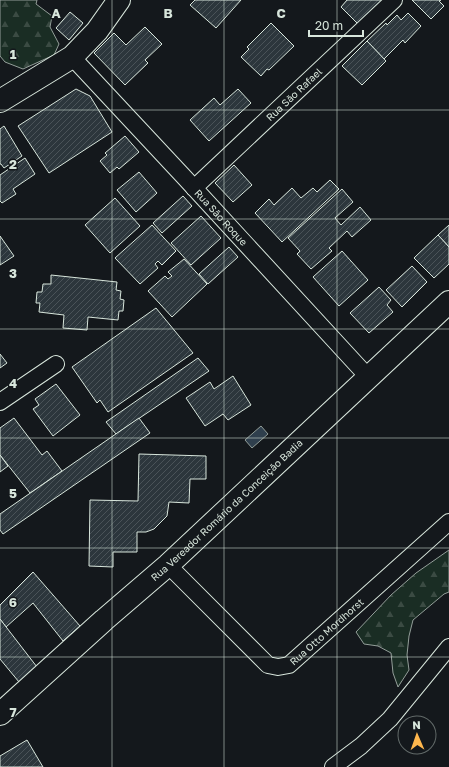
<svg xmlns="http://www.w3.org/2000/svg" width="449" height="767" font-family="'Golos Text',sans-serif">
	<defs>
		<pattern id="forest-firs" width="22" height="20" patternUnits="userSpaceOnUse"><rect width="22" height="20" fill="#1a2d24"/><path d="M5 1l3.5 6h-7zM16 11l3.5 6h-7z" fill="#3b4b43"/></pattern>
		<pattern id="building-hatch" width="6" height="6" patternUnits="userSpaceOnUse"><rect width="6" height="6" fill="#2c363c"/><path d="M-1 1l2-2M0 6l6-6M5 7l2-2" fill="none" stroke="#4a5358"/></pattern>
	</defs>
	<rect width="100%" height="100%" fill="#14181c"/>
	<!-- forest -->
	<g fill="url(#forest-firs)" stroke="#939e99">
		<polygon points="0,0 37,0 36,4 52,16 50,27 59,44 54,55 23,69 5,62 0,56"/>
		<polygon points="449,550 449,592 444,594 413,620 409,636 407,655 409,670 398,687 393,673 391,653 378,646 364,644 356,632 391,595 416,573"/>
	</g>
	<!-- water -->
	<polygon fill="#2f3f4d" stroke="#939e99" points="261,426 268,434 252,448 245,440"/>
	<!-- building -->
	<g fill="url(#building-hatch)" stroke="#d8e6dc">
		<polygon points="195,0 241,0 216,28 190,5"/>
		<polygon points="347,0 383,0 358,24 341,7"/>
		<polygon points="412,0 441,0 439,1 444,6 431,19"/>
		<polygon points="70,12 83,23 69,40 56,28"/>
		<polygon points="408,13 421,26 405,43 403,40 384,59 367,41 386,23 387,25 397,15 401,20"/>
		<polygon points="271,23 294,46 269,70 267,69 261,76 241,57 249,49 247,47"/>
		<polygon points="145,27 162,44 145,60 148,63 125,85 94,53 114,33 126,45"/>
		<polygon points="367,41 386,61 362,85 342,66"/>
		<polygon points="76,89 90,96 112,132 49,173 18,126"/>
		<polygon points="238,89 251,103 209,141 190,120 214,98 220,105"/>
		<polygon points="4,126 22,156 4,168 1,164 0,164 0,129"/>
		<polygon points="125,136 139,152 119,169 117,167 110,173 100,161 107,155 105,153"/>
		<polygon points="25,158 35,174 13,189 16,194 2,203 0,201 0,175"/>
		<polygon points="234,165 252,185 233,202 215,183"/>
		<polygon points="139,172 157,193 136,212 117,190"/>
		<polygon points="330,180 339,189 282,242 255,213 269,199 274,205 292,188 301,198 313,188 317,192"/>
		<polygon points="342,189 353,202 335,218 341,225 360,207 371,220 352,237 347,231 329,248 332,251 311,269 297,254 300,251 288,238"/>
		<polygon points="183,196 192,206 162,233 153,223"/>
		<polygon points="115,198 140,226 110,253 85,225"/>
		<polygon points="201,216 221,238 191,265 171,243"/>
		<polygon points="152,225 176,251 162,265 158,261 155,264 158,268 140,284 115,258"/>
		<polygon points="449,225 449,247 438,235"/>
		<polygon points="438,235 449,247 449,264 434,278 414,258"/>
		<polygon points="0,236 14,256 0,265"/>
		<polygon points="229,247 238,257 208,284 199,274"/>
		<polygon points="342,251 368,280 339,306 313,277"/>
		<polygon points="184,259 207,284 172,317 148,291 165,276 168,279 172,276 168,272"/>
		<polygon points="412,266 427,282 402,307 386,290"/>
		<polygon points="51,275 117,282 116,290 121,291 120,299 124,300 123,311 119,311 118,320 88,317 87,330 63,328 64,315 39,312 40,303 36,303 37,292 42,292 43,284 51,284"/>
		<polygon points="379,287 391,300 387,305 393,312 369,333 350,313"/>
		<polygon points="156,308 193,353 108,412 100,400 97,403 72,367"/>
		<polygon points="0,354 7,363 0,368"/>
		<polygon points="198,358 209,371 116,434 106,422"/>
		<polygon points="233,376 251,405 228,420 223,414 205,426 186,398 210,382 214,389"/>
		<polygon points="56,384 80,415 53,436 33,409 39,405 35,399"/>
		<polygon points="14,418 42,455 47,451 62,471 30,493 0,455 0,428"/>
		<polygon points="139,418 150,433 3,534 0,530 0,514"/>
		<polygon points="139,454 206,456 206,479 190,479 189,503 169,502 167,516 154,529 146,532 137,532 137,552 113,552 113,567 89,566 90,500 138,501"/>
		<polygon points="0,455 8,466 0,472"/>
		<polygon points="33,572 80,626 63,641 33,603 6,627 0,619 0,605"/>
		<polygon points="0,619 37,667 19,682 0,659"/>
		<polygon points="27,740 43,767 0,767 0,756"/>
	</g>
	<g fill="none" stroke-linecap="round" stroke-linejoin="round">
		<defs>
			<g id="street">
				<path id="s1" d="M72 57 185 178 369 378"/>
				<path id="s2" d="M194 188 394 0"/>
				<polyline points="0,402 56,364"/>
				<path id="s3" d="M168 565 268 665 278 667 289 665 449 522"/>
				<polyline points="333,767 361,746 390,719 449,647"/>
			</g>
			<g id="secondary">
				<path id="s4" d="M0 714 104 620 168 565 449 302"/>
			</g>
			<polyline id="primary" points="0,101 72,57 97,31 119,0"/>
		</defs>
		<!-- street casing -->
		<use href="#street" stroke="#d8e6dc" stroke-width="18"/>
		<!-- secondary casing -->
		<use href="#secondary" stroke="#d8e6dc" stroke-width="24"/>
		<!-- primary casing -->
		<use href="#primary" stroke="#d8e6dc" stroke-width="24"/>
		<!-- street -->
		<use href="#street" stroke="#14181c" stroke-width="16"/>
		<!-- secondary -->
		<use href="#secondary" stroke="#14181c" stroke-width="22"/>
		<!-- primary -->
		<use href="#primary" stroke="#14181c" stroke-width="22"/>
	</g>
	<!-- grid -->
	<path fill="none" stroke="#d8e6dc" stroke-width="1" stroke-opacity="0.55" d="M112 0V767M224 0V767M337 0V767M0 110H449M0 219H449M0 329H449M0 438H449M0 548H449M0 657H449"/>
	<g text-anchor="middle" stroke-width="3" stroke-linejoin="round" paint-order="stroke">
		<!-- street labels -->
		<g font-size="10" fill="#d8e6dc" stroke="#14181c">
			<text dy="4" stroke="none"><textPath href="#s2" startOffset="137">Rua São Rafael</textPath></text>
			<text dy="4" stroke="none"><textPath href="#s1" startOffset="219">Rua São Roque</textPath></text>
			<text dy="4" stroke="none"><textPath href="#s4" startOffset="305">Rua Vereador Romário da Conceição Badia</textPath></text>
			<text dy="4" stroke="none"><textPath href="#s3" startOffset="213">Rua Otto Mordhorst</textPath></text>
		</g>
	</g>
	<g font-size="13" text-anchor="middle" font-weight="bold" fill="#d8e6dc" stroke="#14181c" stroke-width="3" stroke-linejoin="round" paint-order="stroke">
		<text x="56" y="18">A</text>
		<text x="168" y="18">B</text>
		<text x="281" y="18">C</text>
		<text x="13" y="59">1</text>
		<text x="13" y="169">2</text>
		<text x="13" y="278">3</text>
		<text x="13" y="388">4</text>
		<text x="13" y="498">5</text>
		<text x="13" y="607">6</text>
		<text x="13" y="717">7</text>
	</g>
	<!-- north arrow -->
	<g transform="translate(417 735) rotate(358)"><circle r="19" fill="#14181c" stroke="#626a69"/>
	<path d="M0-3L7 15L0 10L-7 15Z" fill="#ffb74d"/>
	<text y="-6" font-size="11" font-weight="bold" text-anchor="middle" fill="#d8e6dc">N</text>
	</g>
	<!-- scale -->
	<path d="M309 30v6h54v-6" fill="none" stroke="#d8e6dc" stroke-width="2"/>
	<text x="315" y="30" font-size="12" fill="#d8e6dc" stroke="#14181c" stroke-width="3" paint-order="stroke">20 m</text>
</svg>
